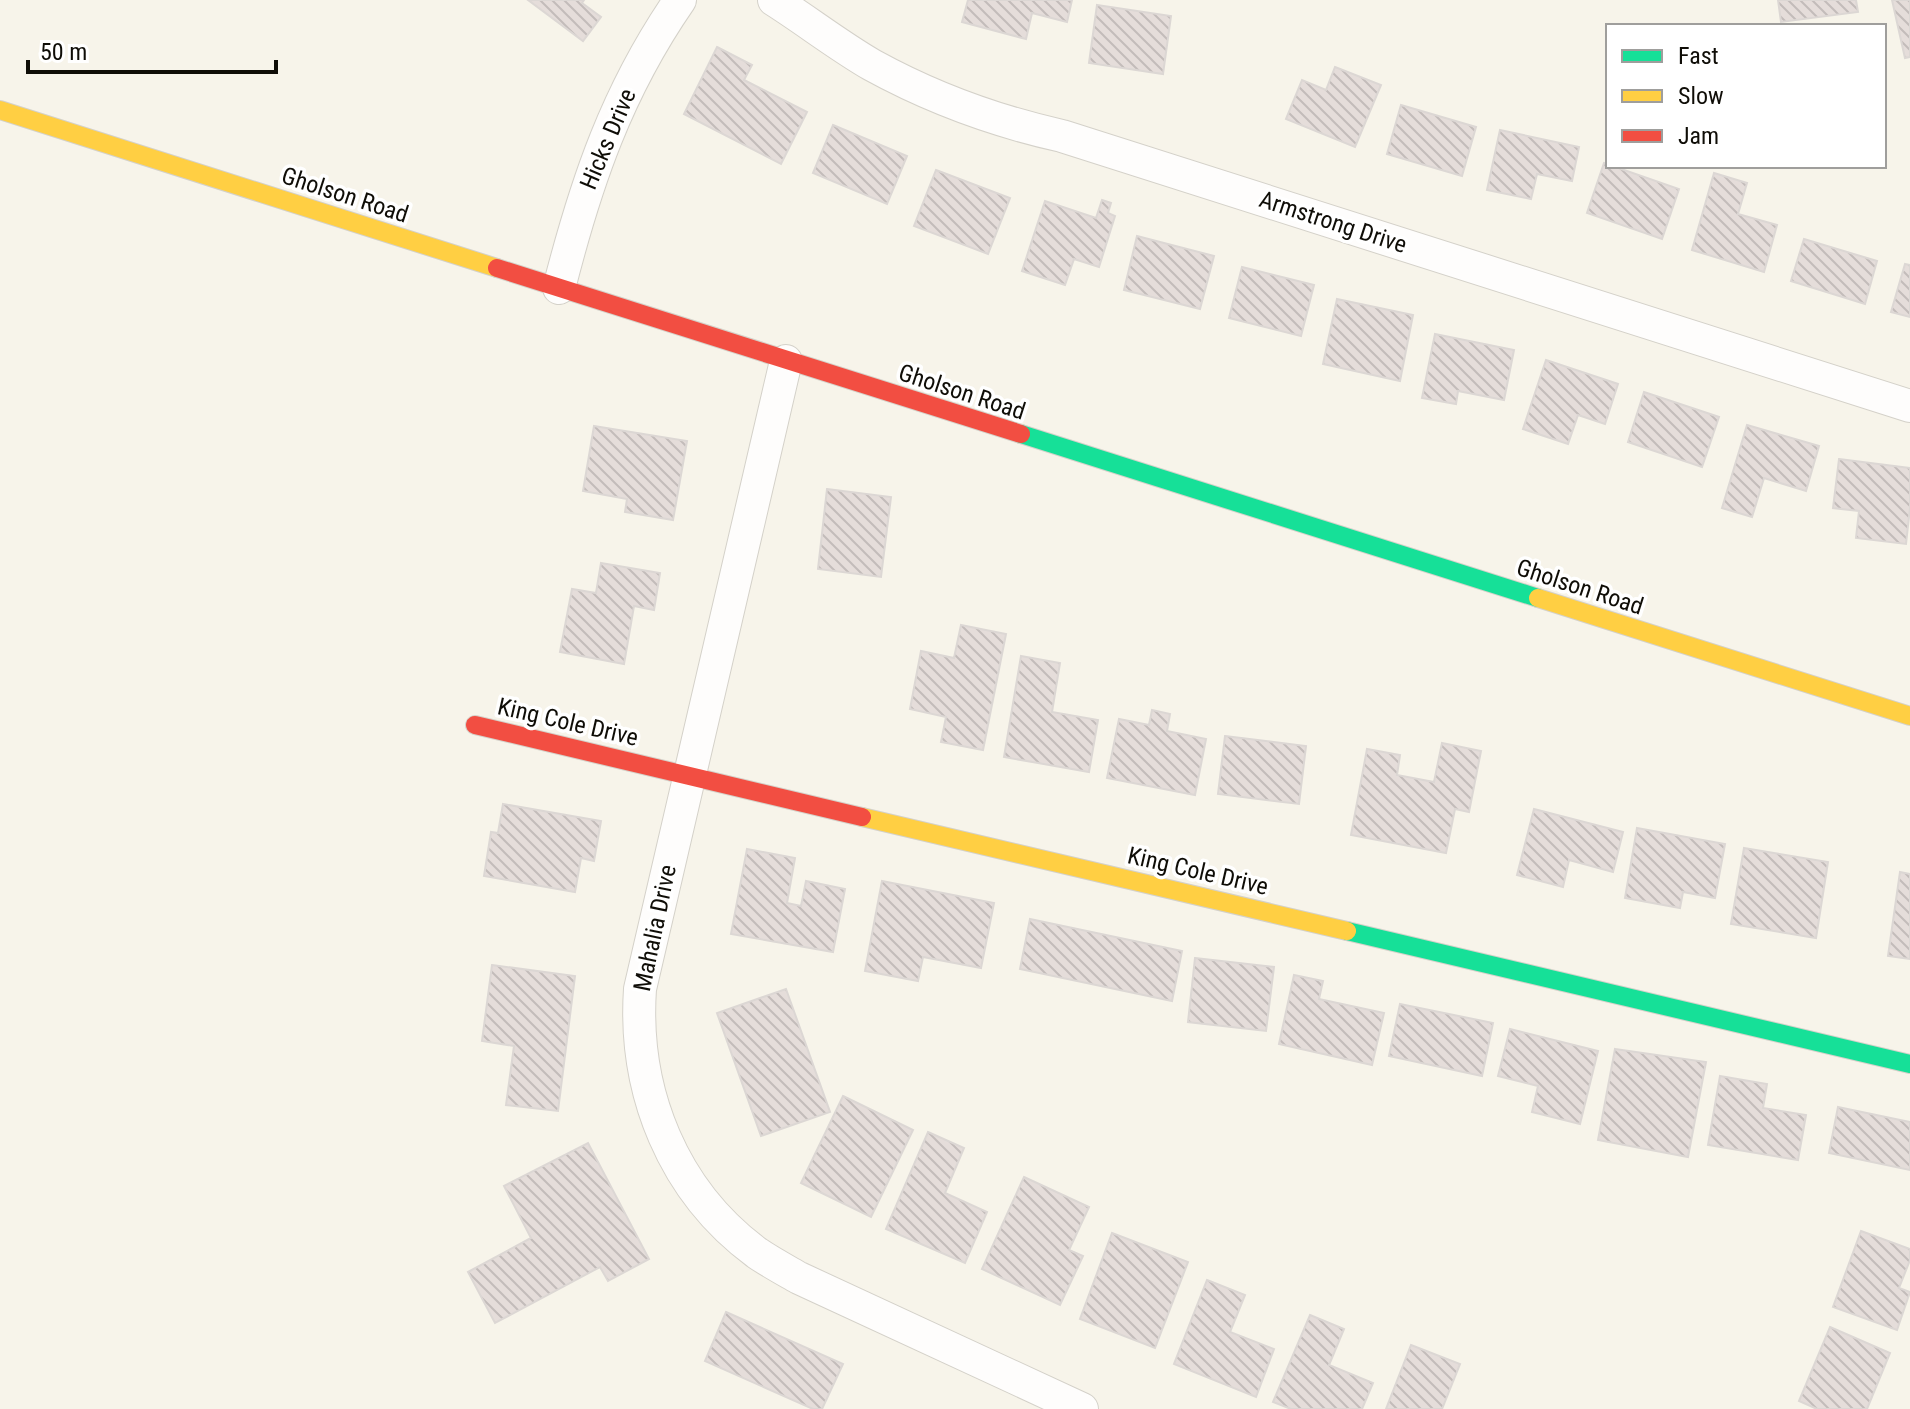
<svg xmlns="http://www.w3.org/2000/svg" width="1910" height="1409" font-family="'Roboto Condensed',sans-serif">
	<defs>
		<pattern id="building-back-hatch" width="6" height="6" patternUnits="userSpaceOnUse" patternTransform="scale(2)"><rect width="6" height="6" fill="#e5ddda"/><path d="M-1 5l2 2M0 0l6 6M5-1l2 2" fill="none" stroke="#c3bcba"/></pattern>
	</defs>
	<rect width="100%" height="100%" fill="#f7f4ea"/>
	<!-- building -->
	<g fill="url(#building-back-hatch)" stroke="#dcd7d4" stroke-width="2">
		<polygon points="528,0 584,0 582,3 601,17 583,41"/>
		<polygon points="968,0 1072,0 1067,22 1032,13 1026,39 962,22"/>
		<polygon points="1778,0 1856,0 1858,12 1781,22"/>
		<polygon points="1892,0 1910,0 1910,57 1905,58"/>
		<polygon points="1097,5 1171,16 1163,74 1089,63"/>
		<polygon points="717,47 752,65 744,80 807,112 781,164 684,114"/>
		<polygon points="1335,67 1381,85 1355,147 1286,119 1302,80 1326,90"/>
		<polygon points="1401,105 1476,127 1462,176 1387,154"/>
		<polygon points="833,125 907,156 887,204 813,173"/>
		<polygon points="1500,130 1579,147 1572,181 1537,174 1531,199 1487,190"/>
		<polygon points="1604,163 1679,189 1662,239 1587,213"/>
		<polygon points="936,170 1010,198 988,254 914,226"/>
		<polygon points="1714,173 1747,183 1738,214 1777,225 1764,272 1692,250"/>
		<polygon points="1102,200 1111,203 1108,213 1115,216 1099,267 1074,259 1065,285 1022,271 1045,201 1096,218"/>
		<polygon points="1137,236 1214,256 1200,309 1124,290"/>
		<polygon points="1804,239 1877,261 1865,304 1791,281"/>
		<polygon points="1905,264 1910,265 1910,317 1891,312"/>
		<polygon points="1242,267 1314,285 1301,336 1229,318"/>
		<polygon points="1337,299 1413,315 1400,381 1323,364"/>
		<polygon points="1435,334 1514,350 1504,400 1458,391 1456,404 1422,398"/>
		<polygon points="1546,360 1618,384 1605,424 1578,415 1568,444 1523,429"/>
		<polygon points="1644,392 1719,417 1702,467 1628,442"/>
		<polygon points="1747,425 1819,446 1806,491 1764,478 1752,517 1722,508"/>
		<polygon points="594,426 687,441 673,520 625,512 627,499 583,491"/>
		<polygon points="1839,459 1910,468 1910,508 1906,544 1856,538 1859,511 1833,508"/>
		<polygon points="827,489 891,497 881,577 818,569"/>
		<polygon points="601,563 660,573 654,610 634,606 624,664 560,652 572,589 596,593"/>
		<polygon points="961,625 1006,634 983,750 941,742 946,717 910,709 921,651 954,658"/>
		<polygon points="1021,656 1060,663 1052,712 1098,720 1089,772 1004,757"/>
		<polygon points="1152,710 1170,714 1167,731 1206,739 1195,795 1107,778 1119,719 1149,725"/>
		<polygon points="1225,736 1306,746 1299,804 1218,794"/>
		<polygon points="1442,743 1481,751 1469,812 1455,809 1446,853 1351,835 1367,749 1400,755 1397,775 1434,782"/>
		<polygon points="503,804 601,821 594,861 581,858 575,892 484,876 491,832 498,833"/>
		<polygon points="1534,809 1623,832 1613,872 1569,860 1563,887 1517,875"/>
		<polygon points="1637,828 1725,844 1715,898 1683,892 1680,908 1625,898"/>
		<polygon points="1744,848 1828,862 1816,938 1731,924"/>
		<polygon points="747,849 795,858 787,903 801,906 806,881 845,889 833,952 731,934"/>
		<polygon points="1900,872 1910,874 1910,959 1888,956"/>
		<polygon points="882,881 994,903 981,968 923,957 918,981 865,971"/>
		<polygon points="1030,919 1182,951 1172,1001 1020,969"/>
		<polygon points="1195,958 1274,967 1266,1031 1188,1022"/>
		<polygon points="492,965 575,976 558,1111 506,1105 514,1046 482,1041"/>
		<polygon points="1294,975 1323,981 1319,999 1384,1013 1372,1065 1279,1044"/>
		<polygon points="786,989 830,1112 761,1136 717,1013"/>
		<polygon points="1400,1004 1493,1023 1482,1076 1389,1056"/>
		<polygon points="1510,1029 1598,1051 1580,1124 1532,1112 1538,1086 1498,1076"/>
		<polygon points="1615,1049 1706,1062 1688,1157 1598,1140"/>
		<polygon points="1720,1076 1767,1084 1763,1108 1806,1115 1798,1160 1708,1145"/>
		<polygon points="843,1096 913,1130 871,1217 801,1183"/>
		<polygon points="1838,1107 1910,1122 1910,1170 1829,1153"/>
		<polygon points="928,1132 964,1148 945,1193 987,1212 965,1263 886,1229"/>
		<polygon points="588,1143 649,1259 608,1281 600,1267 495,1323 468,1272 531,1238 504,1186"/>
		<polygon points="1024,1177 1089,1207 1069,1250 1083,1256 1060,1305 982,1269"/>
		<polygon points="1861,1231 1910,1249 1910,1260 1899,1288 1910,1292 1897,1330 1833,1307"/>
		<polygon points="1112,1233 1188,1262 1155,1348 1080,1319"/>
		<polygon points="1207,1280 1245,1295 1230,1332 1274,1349 1256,1397 1174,1364"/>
		<polygon points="726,1312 843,1364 822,1409 813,1409 705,1361"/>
		<polygon points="1310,1315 1344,1329 1329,1365 1373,1383 1362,1409 1291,1409 1273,1402"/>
		<polygon points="1830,1327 1890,1353 1867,1409 1817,1409 1799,1401"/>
		<polygon points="1411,1345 1460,1364 1442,1409 1386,1409"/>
	</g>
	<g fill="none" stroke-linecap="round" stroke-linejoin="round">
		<defs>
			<g id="street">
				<path d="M774 0C807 21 839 46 872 65 932 98 995 121 1062 136L1910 406"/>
				<path d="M559 288C586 182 617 91 680 0"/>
				<path d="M786 361 640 989C633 1092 673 1191 757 1253 770 1262 785 1270 799 1278L1082 1409"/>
			</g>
			<g id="fast">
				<polyline points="1021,434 1538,598"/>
				<polyline points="1347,931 1910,1064"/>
			</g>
			<g id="slow">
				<polyline points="0,110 497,268"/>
				<polyline points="1538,598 1910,716"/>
				<polyline points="862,817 1347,931"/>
			</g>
			<g id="jam">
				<polyline points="497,268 1021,434"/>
				<polyline points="475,725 862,817"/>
			</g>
		</defs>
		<!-- street casing -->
		<use href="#street" stroke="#d4d1c9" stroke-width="34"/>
		<!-- fast casing -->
		<use href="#fast" stroke="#d4d1c9" stroke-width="20"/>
		<!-- slow casing -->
		<use href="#slow" stroke="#d4d1c9" stroke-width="20"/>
		<!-- jam casing -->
		<use href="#jam" stroke="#d4d1c9" stroke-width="20"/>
		<!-- street -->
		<use href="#street" stroke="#fefdfc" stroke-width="32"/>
		<!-- fast -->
		<use href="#fast" stroke="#16e098" stroke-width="18"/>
		<!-- slow -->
		<use href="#slow" stroke="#ffcf43" stroke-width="18"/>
		<!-- jam -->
		<use href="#jam" stroke="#f24e42" stroke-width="18"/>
	</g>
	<g text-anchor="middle" stroke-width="7" stroke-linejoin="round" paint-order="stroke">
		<!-- street labels -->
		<g font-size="24" fill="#0f0d07" stroke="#fff">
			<text transform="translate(608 139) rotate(-67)" y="8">Hicks Drive</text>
			<text transform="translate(345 195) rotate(18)" y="8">Gholson Road</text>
			<text transform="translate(1333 222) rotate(18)" y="8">Armstrong Drive</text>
			<text transform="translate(962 392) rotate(18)" y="8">Gholson Road</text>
			<text transform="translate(1580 587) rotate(18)" y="8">Gholson Road</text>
			<text transform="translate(568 722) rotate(13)" y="8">King Cole Drive</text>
			<text transform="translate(1198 871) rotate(13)" y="8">King Cole Drive</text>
			<text transform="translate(655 928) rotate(-78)" y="8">Mahalia Drive</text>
		</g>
	</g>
	<!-- legend -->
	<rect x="1606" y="24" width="280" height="144" fill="#ffffff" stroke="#9f9e9c" stroke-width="2"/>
	<rect x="1622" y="50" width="40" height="12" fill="#16e098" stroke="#9f9e9c" stroke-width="2"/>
	<text x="1678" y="64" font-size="24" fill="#0f0d07">Fast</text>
	<rect x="1622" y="90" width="40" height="12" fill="#ffcf43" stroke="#9f9e9c" stroke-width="2"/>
	<text x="1678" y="104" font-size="24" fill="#0f0d07">Slow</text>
	<rect x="1622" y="130" width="40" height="12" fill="#f24e42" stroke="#9f9e9c" stroke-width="2"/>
	<text x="1678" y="144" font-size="24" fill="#0f0d07">Jam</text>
	<!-- scale -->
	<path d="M28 60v12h248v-12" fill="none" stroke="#0f0d07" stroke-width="4"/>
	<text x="40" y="60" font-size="24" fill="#0f0d07" stroke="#ffffff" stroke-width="6" paint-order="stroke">50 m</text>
</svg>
